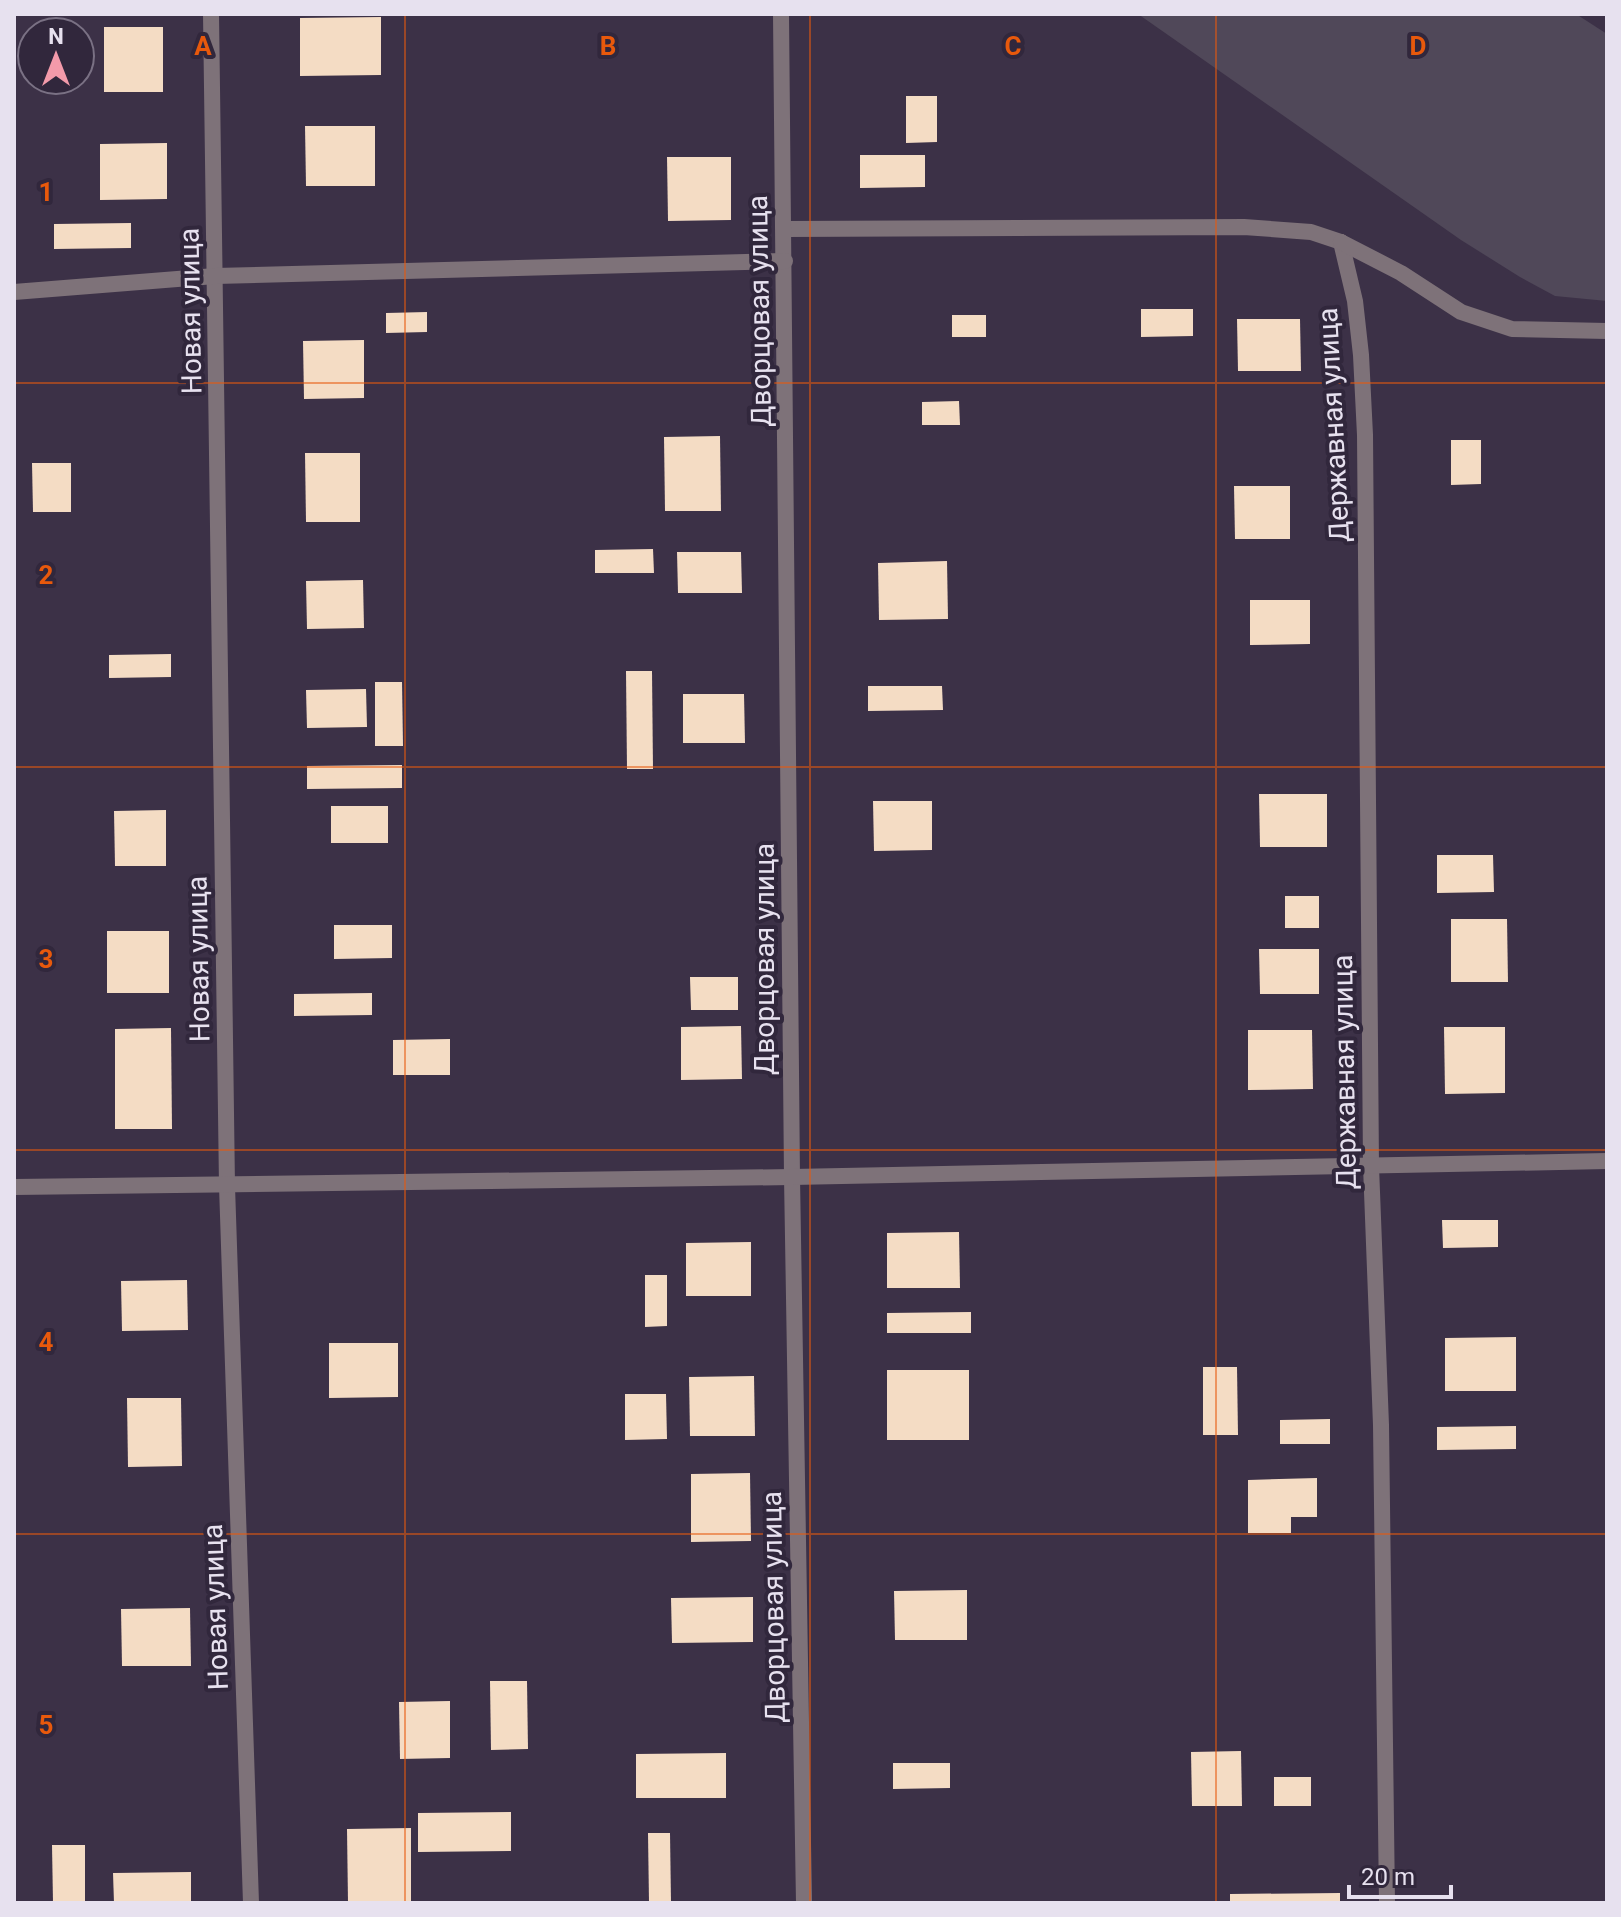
<svg xmlns="http://www.w3.org/2000/svg" width="1621" height="1917" font-family="Roboto,sans-serif">
	<rect width="100%" height="100%" fill="#3c3147"/>
	<!-- green -->
	<polygon fill="#504859" points="1138,14 1576,14 1607,34 1607,301 1555,296 1520,277 1461,240"/>
	<!-- building -->
	<g fill="#f4dcc4">
		<polygon points="381,17 381,75 300,76 300,18"/>
		<rect x="104" y="27" width="59" height="65"/>
		<polygon points="906,96 937,96 937,142 906,143"/>
		<polygon points="305,126 375,126 375,186 306,186"/>
		<polygon points="167,143 167,199 100,200 100,144"/>
		<polygon points="860,155 925,155 925,187 860,188"/>
		<polygon points="667,157 731,157 731,220 668,221"/>
		<polygon points="131,223 131,248 54,249 54,224"/>
		<polygon points="1141,309 1193,309 1193,336 1141,337"/>
		<polygon points="427,312 427,332 386,333 386,313"/>
		<rect x="952" y="315" width="34" height="22"/>
		<polygon points="1237,319 1300,319 1301,371 1238,371"/>
		<polygon points="364,340 364,398 304,399 303,341"/>
		<polygon points="959,401 960,425 922,425 922,402"/>
		<polygon points="720,436 721,511 665,511 664,437"/>
		<polygon points="1451,440 1481,440 1481,484 1451,485"/>
		<polygon points="305,453 360,453 360,522 306,522"/>
		<polygon points="32,463 71,463 71,512 33,512"/>
		<polygon points="1234,486 1290,486 1290,539 1235,539"/>
		<polygon points="653,549 654,573 595,573 595,550"/>
		<polygon points="677,552 741,552 742,593 678,593"/>
		<polygon points="947,561 948,619 879,620 878,563"/>
		<polygon points="363,580 364,628 307,629 306,581"/>
		<polygon points="1250,600 1310,600 1310,644 1250,645"/>
		<polygon points="171,654 171,677 109,678 109,655"/>
		<polygon points="626,671 652,671 653,769 627,769"/>
		<polygon points="375,682 402,682 403,746 375,746"/>
		<polygon points="868,686 942,686 943,710 868,711"/>
		<polygon points="366,689 367,727 307,728 306,690"/>
		<polygon points="683,694 744,694 745,743 683,743"/>
		<polygon points="402,765 402,788 307,789 307,766"/>
		<polygon points="1259,794 1327,794 1327,847 1260,847"/>
		<polygon points="873,801 932,801 932,850 874,851"/>
		<rect x="331" y="806" width="57" height="37"/>
		<polygon points="166,810 166,866 115,866 114,811"/>
		<polygon points="1437,855 1493,855 1494,892 1437,893"/>
		<rect x="1285" y="896" width="34" height="32"/>
		<polygon points="1451,919 1507,919 1508,982 1451,982"/>
		<polygon points="334,925 392,925 392,958 334,959"/>
		<rect x="107" y="931" width="62" height="62"/>
		<polygon points="1259,949 1319,949 1319,994 1260,994"/>
		<polygon points="690,977 738,977 738,1010 691,1010"/>
		<polygon points="372,993 372,1015 294,1016 294,994"/>
		<polygon points="741,1026 742,1079 681,1080 681,1027"/>
		<polygon points="1444,1027 1505,1027 1505,1093 1445,1094"/>
		<polygon points="171,1028 172,1129 115,1129 115,1029"/>
		<polygon points="1248,1030 1312,1030 1313,1089 1248,1090"/>
		<polygon points="450,1039 450,1075 393,1075 393,1040"/>
		<polygon points="1442,1220 1498,1220 1498,1247 1443,1248"/>
		<polygon points="959,1232 960,1288 887,1288 887,1233"/>
		<polygon points="751,1242 751,1296 686,1296 686,1243"/>
		<polygon points="645,1275 667,1275 667,1326 645,1327"/>
		<polygon points="187,1280 188,1330 122,1331 121,1281"/>
		<polygon points="971,1312 971,1333 887,1333 887,1313"/>
		<polygon points="1516,1337 1516,1391 1445,1391 1445,1338"/>
		<polygon points="329,1343 398,1343 398,1397 329,1398"/>
		<polygon points="1203,1367 1237,1367 1238,1435 1203,1435"/>
		<rect x="887" y="1370" width="82" height="70"/>
		<polygon points="754,1376 755,1436 690,1436 689,1377"/>
		<polygon points="625,1394 666,1394 667,1439 625,1440"/>
		<polygon points="127,1398 181,1398 182,1466 128,1467"/>
		<polygon points="1330,1419 1330,1444 1280,1444 1280,1420"/>
		<polygon points="1516,1426 1516,1449 1437,1450 1437,1427"/>
		<polygon points="750,1473 751,1541 691,1542 691,1474"/>
		<polygon points="1317,1478 1317,1517 1291,1517 1291,1533 1248,1533 1248,1480"/>
		<polygon points="967,1590 967,1640 895,1640 894,1591"/>
		<polygon points="753,1597 753,1642 672,1643 671,1598"/>
		<polygon points="190,1608 191,1666 122,1666 121,1609"/>
		<polygon points="490,1681 527,1681 528,1749 491,1750"/>
		<polygon points="450,1701 450,1758 400,1759 399,1702"/>
		<polygon points="1241,1751 1242,1806 1192,1806 1191,1752"/>
		<polygon points="726,1753 726,1798 636,1798 636,1754"/>
		<polygon points="893,1763 950,1763 950,1788 893,1789"/>
		<rect x="1274" y="1777" width="37" height="29"/>
		<polygon points="511,1812 511,1851 418,1852 418,1813"/>
		<polygon points="411,1828 411,1903 348,1903 347,1829"/>
		<polygon points="648,1833 670,1833 671,1903 649,1903"/>
		<polygon points="52,1845 85,1845 85,1903 53,1903"/>
		<polygon points="191,1872 191,1903 114,1903 113,1873"/>
		<polygon points="1340,1893 1340,1903 1230,1903 1230,1894"/>
	</g>
	<g fill="none" stroke-linecap="round" stroke-linejoin="round">
		<!-- lane -->
		<polyline stroke="#7e7279" stroke-width="16" points="785,229 1244,227 1311,232 1341,242"/>
		<!-- street -->
		<g stroke="#7e7279" stroke-width="16">
			<polyline points="211,14 227,1186 251,1903"/>
			<polyline points="781,14 792,1177 804,1903"/>
			<polyline points="1341,242 1355,301 1361,355 1365,435 1371,1166 1381,1425 1387,1903"/>
			<polyline points="1341,242 1401,273 1461,312 1512,329 1607,331"/>
			<polyline points="14,292 215,276 785,261"/>
			<polyline points="14,1187 792,1177 1607,1161"/>
		</g>
	</g>
	<!-- grid -->
	<path fill="none" stroke="#e8590c" stroke-width="2" stroke-opacity="0.55" d="M405 14V1903M810 14V1903M1216 14V1903M14 383H1607M14 767H1607M14 1150H1607M14 1534H1607"/>
	<g text-anchor="middle" stroke-width="8" stroke-linejoin="round" paint-order="stroke">
		<!-- street labels -->
		<g font-size="28" fill="#e7e1ef" stroke="#31273c">
			<text transform="translate(190 311) rotate(-91)" y="10">Новая улица</text>
			<text transform="translate(759 311) rotate(-91)" y="10">Дворцовая улица</text>
			<text transform="translate(1333 425) rotate(-93)" y="10">Державная улица</text>
			<text transform="translate(198 959) rotate(-91)" y="10">Новая улица</text>
			<text transform="translate(764 959) rotate(-90)" y="10">Дворцовая улица</text>
			<text transform="translate(1344 1072) rotate(-91)" y="10">Державная улица</text>
			<text transform="translate(215 1607) rotate(-92)" y="10">Новая улица</text>
			<text transform="translate(773 1607) rotate(-91)" y="10">Дворцовая улица</text>
		</g>
	</g>
	<g font-size="26" text-anchor="middle" font-weight="bold" fill="#e8590c" stroke="#31273c" stroke-width="8" stroke-linejoin="round" paint-order="stroke">
		<text x="203" y="55">A</text>
		<text x="608" y="55">B</text>
		<text x="1013" y="55">C</text>
		<text x="1418" y="55">D</text>
		<text x="46" y="201">1</text>
		<text x="46" y="584">2</text>
		<text x="46" y="968">3</text>
		<text x="46" y="1351">4</text>
		<text x="46" y="1734">5</text>
	</g>
	<!-- border -->
	<rect width="1621" height="1917" fill="none" stroke="#e7e1ef" stroke-width="32"/>
	<!-- north arrow -->
	<g transform="translate(56 56)"><circle r="38" fill="#31273c" stroke="#7a7184" stroke-width="2"/>
	<path d="M0-6L14 30L0 20L-14 30Z" fill="#f39aaa"/>
	<text y="-12" font-size="22" font-weight="bold" text-anchor="middle" fill="#e7e1ef">N</text>
	</g>
	<!-- scale -->
	<path d="M1349 1885v12h102v-12" fill="none" stroke="#e7e1ef" stroke-width="4"/>
	<text x="1361" y="1885" font-size="24" fill="#e7e1ef" stroke="#31273c" stroke-width="6" paint-order="stroke">20 m</text>
</svg>
